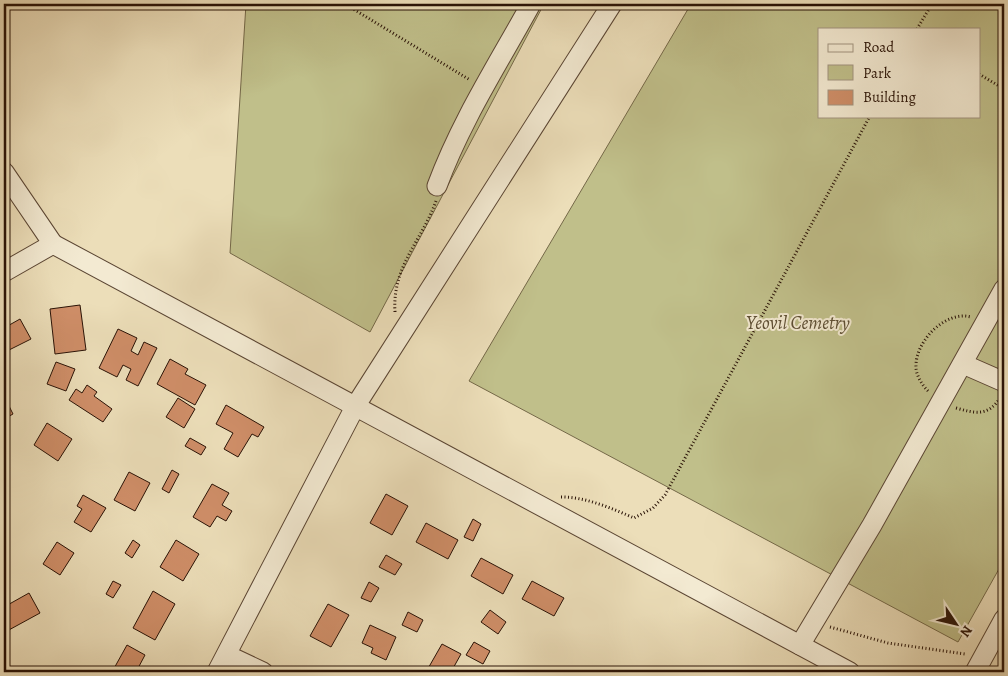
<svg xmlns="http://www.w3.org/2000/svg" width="1008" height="676" font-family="Alegreya,serif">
	<rect width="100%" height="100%" fill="#ecdeb9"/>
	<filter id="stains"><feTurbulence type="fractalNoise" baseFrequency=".004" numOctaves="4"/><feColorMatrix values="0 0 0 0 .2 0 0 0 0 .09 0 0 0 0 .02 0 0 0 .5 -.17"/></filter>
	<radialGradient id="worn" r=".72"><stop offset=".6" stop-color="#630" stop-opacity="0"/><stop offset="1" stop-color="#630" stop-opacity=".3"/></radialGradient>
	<!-- green -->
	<g fill="#c0bf8a" stroke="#746848" fill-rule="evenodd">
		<polygon points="246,4 544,4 370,332 230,253"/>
		<path d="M691 4H1004V560L958 642 469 381ZM819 29H979V116H819Z"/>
	</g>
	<!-- building -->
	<g fill="#cf8e68" stroke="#291206">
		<polygon points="80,305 86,350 55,354 50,309"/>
		<polygon points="20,319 31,339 7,351 4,345 4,328"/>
		<polygon points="118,329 137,338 131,351 138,355 144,342 157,348 138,386 126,380 131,369 123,365 117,377 99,368"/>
		<polygon points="170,359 188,369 185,374 206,385 195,405 157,384"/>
		<polygon points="56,362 75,369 66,391 47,384"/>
		<polygon points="87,385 97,392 94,396 112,409 103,422 69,400 76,389 82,393"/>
		<polygon points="4,396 13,414 4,419"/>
		<polygon points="178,398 195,409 184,428 166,417"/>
		<polygon points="226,405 264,427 258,437 252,434 238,457 224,449 233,433 216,424"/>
		<polygon points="47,423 72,439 58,461 34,445"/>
		<polygon points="190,438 206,447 201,455 185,446"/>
		<polygon points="172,470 179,474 169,493 162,489"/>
		<polygon points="129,472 150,483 135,511 114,500"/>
		<polygon points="212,484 229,493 222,505 232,511 226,521 217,516 210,527 193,517"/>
		<polygon points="386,494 408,506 392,535 370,523"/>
		<polygon points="83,495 106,508 91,532 74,522 82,509 77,506"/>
		<polygon points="473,519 481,524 473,541 464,537"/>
		<polygon points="426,523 458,540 448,559 416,542"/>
		<polygon points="133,540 140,545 132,558 125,553"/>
		<polygon points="176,540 199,554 183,581 160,567"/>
		<polygon points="57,542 74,553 60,575 43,564"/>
		<polygon points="386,555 402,564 395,575 379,567"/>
		<polygon points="481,558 513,575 503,594 471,576"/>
		<polygon points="113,581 121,585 113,598 106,594"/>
		<polygon points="532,581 564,598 554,616 522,599"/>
		<polygon points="369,582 379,588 371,602 361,598"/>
		<polygon points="153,591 175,604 155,640 133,628"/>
		<polygon points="29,593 40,613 7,631 4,625 4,607"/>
		<polygon points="328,604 349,615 331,647 310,636"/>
		<polygon points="490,610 506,622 498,634 481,622"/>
		<polygon points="408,612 423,620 417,632 402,625"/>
		<polygon points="370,625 396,637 386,660 371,653 373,648 362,643"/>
		<polygon points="474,642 490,651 483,664 466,655"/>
		<polygon points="442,644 461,654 451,672 426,672"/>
		<polygon points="127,645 145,655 136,672 112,672"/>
	</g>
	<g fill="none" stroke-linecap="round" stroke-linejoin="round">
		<defs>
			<g id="minor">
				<polyline points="4,172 53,244"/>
				<path d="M437 186C461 121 498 64 531 4"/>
				<polyline points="4,272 53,244 850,672"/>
				<polyline points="963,364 1004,382"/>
				<polyline points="800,645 872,525 1004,289"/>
				<polyline points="227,655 263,672"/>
				<polyline points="217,672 356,405 612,4"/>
				<polyline points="975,672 1004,619"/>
			</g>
		</defs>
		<!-- minor casing -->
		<use href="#minor" stroke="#5a4533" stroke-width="21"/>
		<!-- path -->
		<g stroke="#291206" stroke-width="3" stroke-dasharray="1 2.5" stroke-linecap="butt">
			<polyline points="345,4 470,80"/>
			<polyline points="917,29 932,4"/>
			<polyline points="979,74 1004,89"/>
			<path d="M395 312C392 266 422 241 436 201"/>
			<path d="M928 391C922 385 916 375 916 367 915 341 946 310 971 317"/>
			<path d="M956 408C974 413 988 417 1000 398"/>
			<path d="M561 497C586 497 611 508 634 518L653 508 665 495 870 116"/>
			<polyline points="830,627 888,643 965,654"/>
		</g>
		<!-- minor -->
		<use href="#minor" stroke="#f3ead2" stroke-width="19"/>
	</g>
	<g text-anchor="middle" stroke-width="4" stroke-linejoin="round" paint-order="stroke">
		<!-- park labels -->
		<g font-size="19" font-style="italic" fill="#5e4f34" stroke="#f3ead2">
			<text x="798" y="329">Yeovil Cemetry</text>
		</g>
	</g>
	<!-- margin -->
	<rect width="1008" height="676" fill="none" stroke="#ecdeb9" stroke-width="20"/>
	<rect x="5" y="5" width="998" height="666" fill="none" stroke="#291206" stroke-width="2.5"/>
	<rect x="10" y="10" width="988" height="656" fill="none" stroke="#291206"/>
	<!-- legend -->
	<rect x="818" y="28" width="162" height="90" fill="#f3ead2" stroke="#a29480"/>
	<rect x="828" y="44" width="25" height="8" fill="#f3ead2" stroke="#a29480"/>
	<text x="863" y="52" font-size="15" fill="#291206">Road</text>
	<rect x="828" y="65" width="25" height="15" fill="#c0bf8a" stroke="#a29480"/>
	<text x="863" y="78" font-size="15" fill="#291206">Park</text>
	<rect x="828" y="90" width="25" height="15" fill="#cf8e68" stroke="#a29480"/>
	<text x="863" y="102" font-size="15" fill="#291206">Building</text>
	<!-- north arrow -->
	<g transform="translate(956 624) rotate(125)" stroke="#f3ead2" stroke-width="4" paint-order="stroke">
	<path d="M0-4L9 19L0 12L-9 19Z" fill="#291206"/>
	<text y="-8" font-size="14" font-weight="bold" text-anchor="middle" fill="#291206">N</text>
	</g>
	<rect width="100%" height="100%" filter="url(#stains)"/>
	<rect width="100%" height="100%" fill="url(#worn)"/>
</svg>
